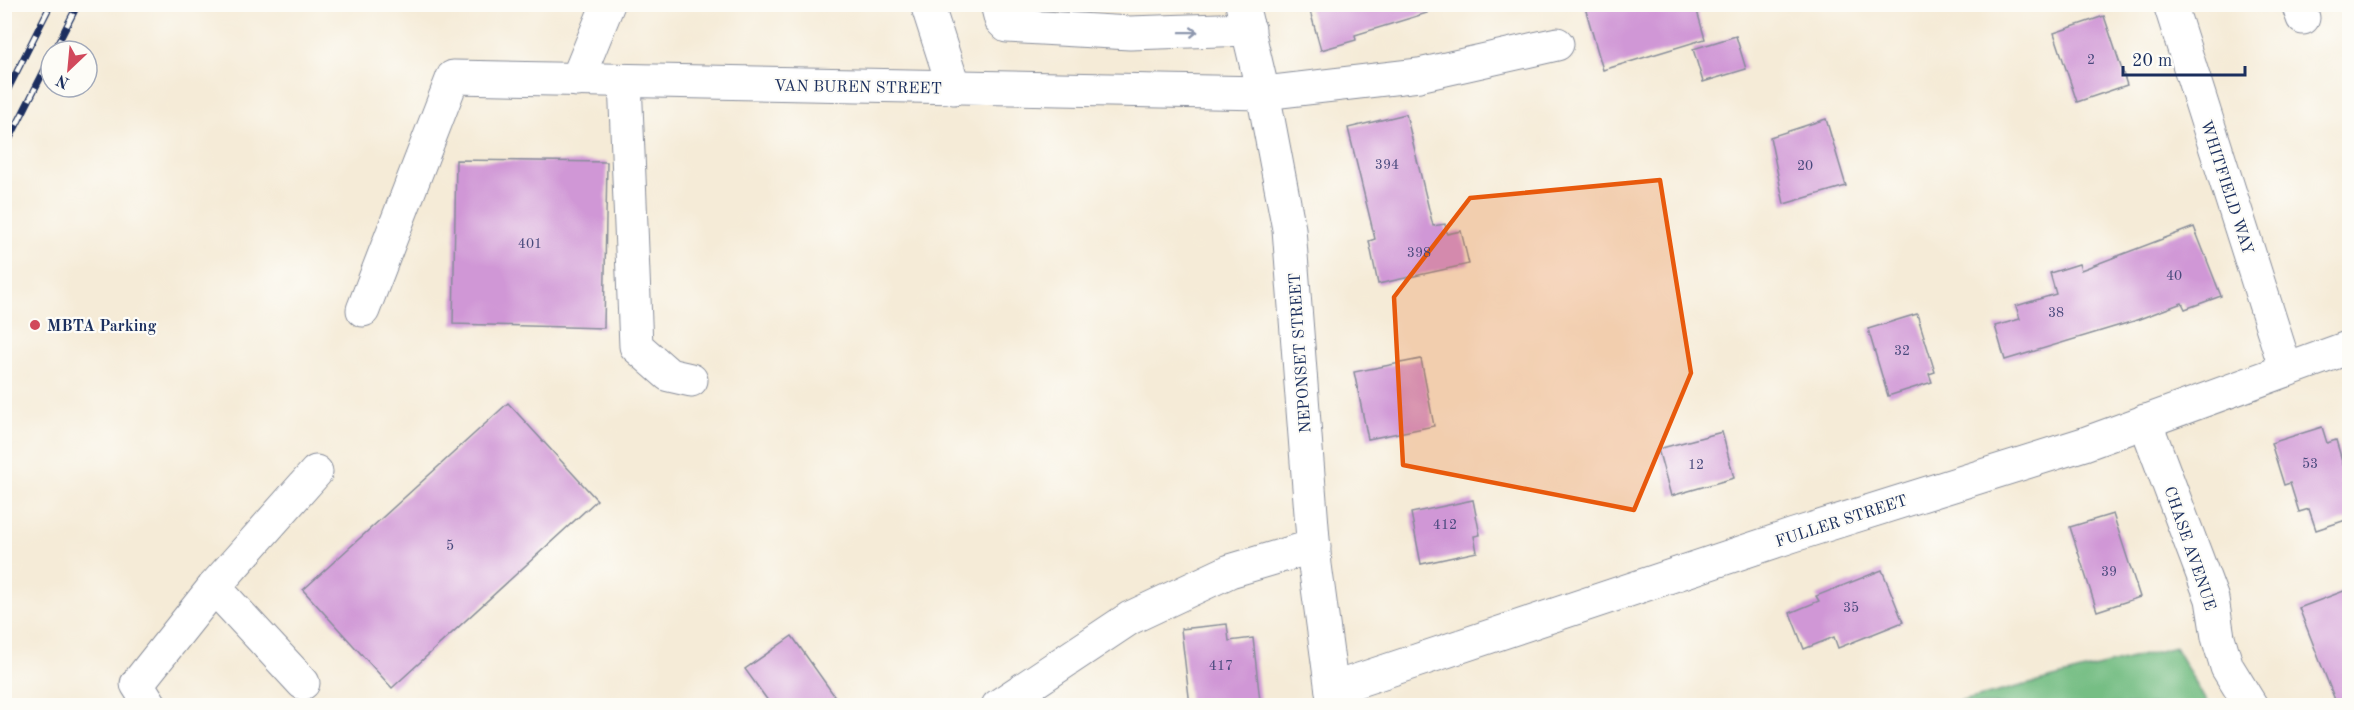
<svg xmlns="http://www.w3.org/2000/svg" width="2354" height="710" font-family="'Old Standard TT',serif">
	<rect width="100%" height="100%" fill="#fdfcf7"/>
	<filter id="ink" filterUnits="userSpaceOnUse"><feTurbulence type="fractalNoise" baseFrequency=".0167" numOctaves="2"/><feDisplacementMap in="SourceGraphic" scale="12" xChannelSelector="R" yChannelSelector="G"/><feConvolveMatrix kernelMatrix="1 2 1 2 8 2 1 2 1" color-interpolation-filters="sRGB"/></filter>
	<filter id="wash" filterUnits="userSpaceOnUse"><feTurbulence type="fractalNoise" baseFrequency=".008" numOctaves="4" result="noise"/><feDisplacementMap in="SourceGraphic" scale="24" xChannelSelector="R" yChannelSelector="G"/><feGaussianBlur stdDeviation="1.35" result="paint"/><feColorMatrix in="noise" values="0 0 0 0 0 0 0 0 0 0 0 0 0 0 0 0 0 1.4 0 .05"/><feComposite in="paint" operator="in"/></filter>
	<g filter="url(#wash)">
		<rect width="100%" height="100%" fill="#f5ebd7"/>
		<!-- forest -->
		<polygon fill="#76be84" stroke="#487671" stroke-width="1.5" points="2175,647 2208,705 1947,705"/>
		<g id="blocks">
			<!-- building -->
			<g fill="#d097d6">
				<polygon points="1308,4 1426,4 1427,13 1355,35 1356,40 1321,50"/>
				<polygon points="1584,4 1695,4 1705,39 1603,70"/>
				<polygon points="2104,16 2127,85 2077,102 2054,33"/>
				<polygon points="1736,36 1746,69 1703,82 1693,49"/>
				<polygon points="1406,114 1433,226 1445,224 1447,234 1461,231 1469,264 1378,284 1369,241 1375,239 1348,128"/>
				<polygon points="1826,119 1846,186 1784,204 1770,137"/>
				<polygon points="456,160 607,162 604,328 453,324"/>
				<polygon points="2194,227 2221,296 2185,309 2182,303 2134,321 2005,360 1995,326 2020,319 2016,306 2056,294 2050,273 2079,264 2081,270"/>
				<polygon points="1917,314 1935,372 1929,374 1932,382 1888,396 1868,329"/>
				<polygon points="1421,359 1434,426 1368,439 1354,372"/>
				<polygon points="508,403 597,500 392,688 303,590"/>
				<polygon points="2322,427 2327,443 2336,440 2349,484 2349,519 2316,530 2309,509 2299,512 2290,483 2284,485 2271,443"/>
				<polygon points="1722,432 1734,478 1671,496 1658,449"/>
				<polygon points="1473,500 1480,535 1474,536 1477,552 1421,564 1411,513"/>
				<polygon points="2113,514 2140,597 2097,611 2070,527"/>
				<polygon points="1882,570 1903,622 1838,648 1834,637 1804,649 1790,613 1819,601 1816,596"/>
				<polygon points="2349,589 2349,705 2337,705 2299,608"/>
				<polygon points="1227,624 1229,641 1253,638 1260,701 1227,705 1190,705 1181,629"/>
				<polygon points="792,636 841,705 771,705 745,669"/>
			</g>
		</g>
	</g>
	<g filter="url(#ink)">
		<use href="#blocks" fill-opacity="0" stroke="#888d9a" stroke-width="1.5"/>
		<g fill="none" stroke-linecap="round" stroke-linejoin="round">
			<defs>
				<g id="minor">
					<polyline points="927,4 954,88"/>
					<polyline points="997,4 1001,20 1007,26 1130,33 1249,29"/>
					<polyline points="2170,4 2286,370"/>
					<polyline points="2298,4 2303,18"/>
					<polyline points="577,80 608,4"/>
					<polyline points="625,81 636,346 669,375 691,380"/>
					<polyline points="363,310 453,77 1263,93 1419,75 1557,44"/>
					<polyline points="2145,421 2212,599 2218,637 2227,667 2251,706"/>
					<polyline points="214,587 303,683"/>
					<polyline points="1332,689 1794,535 2084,444 2350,347"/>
					<polyline points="151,706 137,684 214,587 316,472"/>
					<polyline points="998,706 1130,618 1230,571 1314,546"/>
				</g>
				<polyline id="major" points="1242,4 1263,93 1289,229 1315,565 1334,706"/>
			</defs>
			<!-- minor casing -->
			<use href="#minor" stroke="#888d9a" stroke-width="35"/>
			<!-- major casing -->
			<use href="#major" stroke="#888d9a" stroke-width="35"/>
			<!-- minor -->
			<use href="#minor" stroke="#fff" stroke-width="33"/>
			<!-- major -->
			<use href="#major" stroke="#fff" stroke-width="33"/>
			<defs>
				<g id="rail">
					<polyline points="54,51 78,4"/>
					<polyline points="4,97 51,4"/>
					<polyline points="4,150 51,57"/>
				</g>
			</defs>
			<!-- rail casing -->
			<use href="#rail" stroke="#1b2f5e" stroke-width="7"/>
			<!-- rail -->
			<use href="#rail" stroke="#fdfcf7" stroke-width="4.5" stroke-dasharray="14" stroke-linecap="butt"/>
		</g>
		<!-- one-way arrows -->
		<defs><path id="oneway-shaft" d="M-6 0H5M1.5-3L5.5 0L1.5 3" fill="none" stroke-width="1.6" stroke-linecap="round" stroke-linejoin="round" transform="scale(1.5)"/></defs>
		<use stroke="#8d97ae" href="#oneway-shaft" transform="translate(1189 32) rotate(-1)"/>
	</g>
	<!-- marked area -->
	<path fill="#e8590c" fill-opacity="0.2" stroke="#e8590c" stroke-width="4.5" stroke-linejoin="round" d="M1660 180 1691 373 1634 510 1403 465 1394 297 1470 198Z"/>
	<!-- markers -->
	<circle fill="#d1495b" stroke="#fdfcf7" stroke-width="2" cx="35" cy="325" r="6"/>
	<g text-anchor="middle" stroke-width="4.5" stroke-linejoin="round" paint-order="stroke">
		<!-- number labels -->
		<g font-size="14" fill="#48497c">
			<text x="2091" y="64">2</text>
			<text x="1387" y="169">394</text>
			<text x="1805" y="170">20</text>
			<text x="530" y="248">401</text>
			<text x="1419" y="257">398</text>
			<text x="2174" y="280">40</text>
			<text x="2056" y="317">38</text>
			<text x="1902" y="355">32</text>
			<text x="2310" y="468">53</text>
			<text x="1696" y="469">12</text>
			<text x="1445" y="529">412</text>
			<text x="450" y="550">5</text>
			<text x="2109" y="576">39</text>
			<text x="1851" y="612">35</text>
			<text x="1221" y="670">417</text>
		</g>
		<!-- street labels -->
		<g font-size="16" fill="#1b2f5e" stroke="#fdfcf7">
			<text transform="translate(858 86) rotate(1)" y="6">VAN BUREN STREET</text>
			<text transform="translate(2228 187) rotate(72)" y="6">WHITFIELD WAY</text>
			<text transform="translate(1299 353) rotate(-94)" y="6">NEPONSET STREET</text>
			<text transform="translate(1841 520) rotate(-18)" y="6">FULLER STREET</text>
			<text transform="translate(2191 548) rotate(71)" y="6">CHASE AVENUE</text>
		</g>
		<!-- poi labels -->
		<g font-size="16" font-weight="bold" fill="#1b2f5e" stroke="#fdfcf7" text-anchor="start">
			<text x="47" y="331">MBTA Parking</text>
		</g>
	</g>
	<!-- margin -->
	<rect width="2354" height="710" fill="none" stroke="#fdfcf7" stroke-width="24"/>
	<!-- north arrow -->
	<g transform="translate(69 69) rotate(206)"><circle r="28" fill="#fdfcf7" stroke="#a3aaba" stroke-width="1.5"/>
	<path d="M0-4.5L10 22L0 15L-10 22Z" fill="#d1495b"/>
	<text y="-9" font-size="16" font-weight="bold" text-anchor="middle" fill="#1b2f5e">N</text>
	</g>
	<!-- scale -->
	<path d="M2123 66v9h122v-9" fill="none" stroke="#1b2f5e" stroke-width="3"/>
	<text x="2132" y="66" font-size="18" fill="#1b2f5e" stroke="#fdfcf7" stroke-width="4.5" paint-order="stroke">20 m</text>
</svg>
